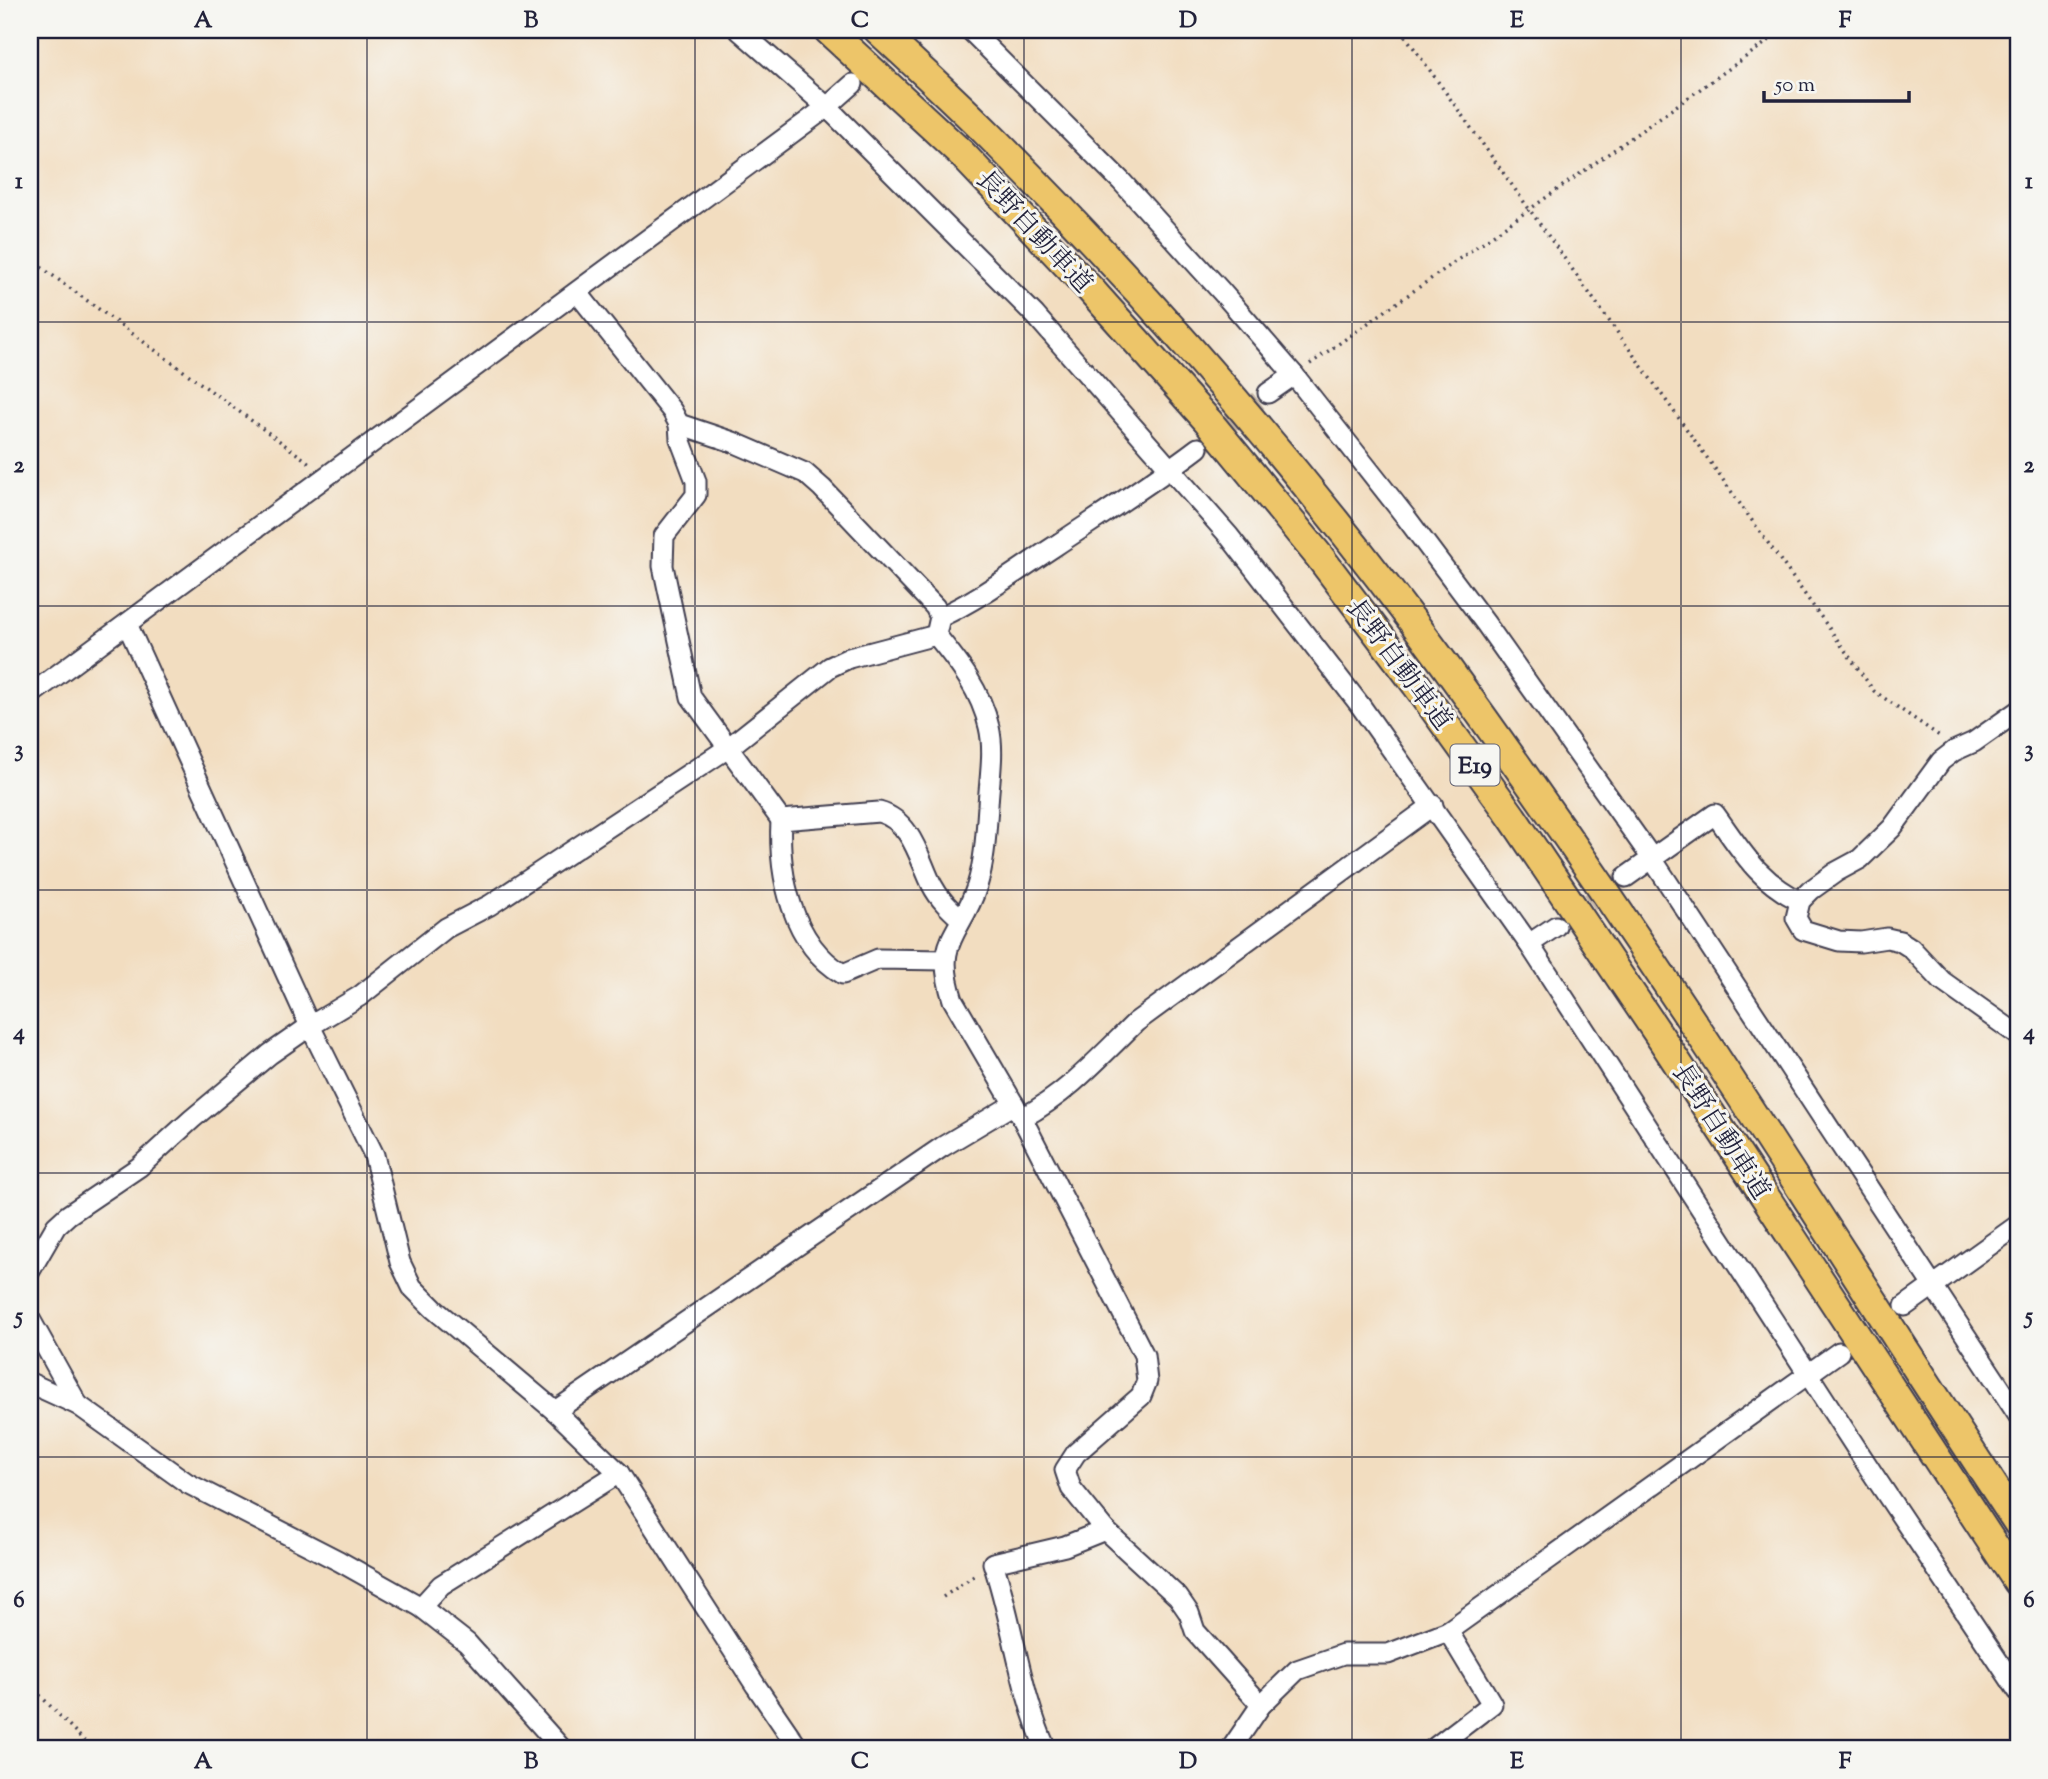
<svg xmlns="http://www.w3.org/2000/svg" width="2048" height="1779" font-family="'Sorts Mill Goudy','Noto Serif JP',serif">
	<rect width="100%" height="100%" fill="#f6f6f2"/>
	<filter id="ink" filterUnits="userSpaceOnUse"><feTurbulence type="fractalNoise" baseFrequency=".0143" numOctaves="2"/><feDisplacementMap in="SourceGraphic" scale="14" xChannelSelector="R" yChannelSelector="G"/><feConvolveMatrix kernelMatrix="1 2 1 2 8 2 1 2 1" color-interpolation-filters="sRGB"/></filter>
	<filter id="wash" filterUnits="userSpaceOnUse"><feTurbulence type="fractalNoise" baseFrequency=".00686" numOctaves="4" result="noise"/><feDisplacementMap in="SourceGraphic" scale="28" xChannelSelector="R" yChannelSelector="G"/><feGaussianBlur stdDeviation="1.57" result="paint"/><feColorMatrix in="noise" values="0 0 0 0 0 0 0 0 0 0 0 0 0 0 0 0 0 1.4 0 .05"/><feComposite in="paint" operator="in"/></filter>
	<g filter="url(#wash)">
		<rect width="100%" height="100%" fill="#f2ddc0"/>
	</g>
	<g filter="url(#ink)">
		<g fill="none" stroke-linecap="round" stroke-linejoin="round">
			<!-- minor-tunnel -->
			<g stroke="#c8b8a5" stroke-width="19" stroke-dasharray="19 10" stroke-linecap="butt">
				<polyline points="861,76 913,30"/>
				<polyline points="1198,448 1268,393"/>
				<polyline points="1566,919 1626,877"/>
			</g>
			<defs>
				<g id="minor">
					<polyline points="739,30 827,107 1035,315 1229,536 1360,705 1529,944 1873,1474 2018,1691"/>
					<polyline points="970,30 1121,181 1221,291 1294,375 1405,516 1486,624 1651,857 2018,1415"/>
					<path d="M577 292 672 411 679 424 733 442 805 473 822 488 935 607 940 617 936 635C959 663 981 691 989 727 995 752 989 781 988 806 986 833 985 860 977 886 961 936 933 939 953 1000L1022 1118 1144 1355 1147 1381 1141 1396 1076 1453 1065 1470 1071 1488 1105 1530 1178 1597 1189 1613 1195 1631 1261 1705"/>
					<polyline points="1268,393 1294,375"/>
					<polyline points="679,424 680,439 696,481 696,495 664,536 663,566 691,697 781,820"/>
					<path d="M940 617C980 599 1018 570 1055 546 1103 514 1152 483 1198 448"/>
					<polyline points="127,624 310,1026 374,1155 400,1262 412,1287 434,1309 555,1411 619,1473 756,1686 799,1749"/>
					<polyline points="30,695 827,107 853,84"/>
					<polyline points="2018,711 1974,742 1954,751 1941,761 1892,828 1860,859 1836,872 1811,890 1800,901 1796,918 1803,930 1839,941 1861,942 1887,938 1900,941 1911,948 1942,981 2018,1035"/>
					<path d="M1626 877 1715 814C1742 851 1757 880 1800 901"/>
					<polyline points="1529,944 1556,926"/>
					<path d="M945 960 878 959 843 974C792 944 778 875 781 820L879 812C912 821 919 859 932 885 939 899 950 909 961 919"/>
					<path d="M1022 1118C1068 1093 1099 1058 1136 1022L1433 805"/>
					<polyline points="30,1271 56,1226 68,1215 139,1167 192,1119 270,1054 310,1026 360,996 446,928 490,905 728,748 830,667 849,658 936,635"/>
					<polyline points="1905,1306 2018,1225"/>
					<polyline points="30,1319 78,1405"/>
					<polyline points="30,1383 78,1405 187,1483 339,1561 421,1607 467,1643 562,1749"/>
					<polyline points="555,1411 942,1147 1014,1104"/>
					<polyline points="421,1607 441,1585 619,1473"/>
					<path d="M1046 1749C1019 1689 1014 1625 993 1563L1065 1546 1105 1530"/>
					<polyline points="1231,1749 1261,1705 1297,1670 1343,1654 1388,1654 1448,1631 1839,1352"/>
					<polyline points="1433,1749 1492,1704 1448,1631"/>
				</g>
				<g id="highway">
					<polyline points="828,30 961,153 1090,289 1208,421 1319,556 1416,684 1512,817 1663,1041 2018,1582"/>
					<path d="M878 30C915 64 952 98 988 134 1153 299 1307 476 1445 665 1530 782 1613 902 1693 1023 1803 1189 1908 1358 2018 1523"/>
				</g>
			</defs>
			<!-- minor casing -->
			<use href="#minor" stroke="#413e4f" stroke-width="23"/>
			<!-- highway casing -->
			<use href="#highway" stroke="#413e4f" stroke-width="32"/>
			<!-- path -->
			<g stroke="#413e4f" stroke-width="3.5" stroke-dasharray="2 5" stroke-linecap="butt">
				<polyline points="1401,30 1874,691 1941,737"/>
				<polyline points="30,259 311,464"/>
				<polyline points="1310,364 1784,30"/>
				<polyline points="943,1597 977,1574"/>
				<polyline points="30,1685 92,1749"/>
			</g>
			<!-- minor -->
			<use href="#minor" stroke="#fff" stroke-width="19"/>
			<!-- highway -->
			<use href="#highway" stroke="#edc569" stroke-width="28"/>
		</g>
	</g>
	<!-- grid -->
	<path fill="none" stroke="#22223b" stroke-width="2" stroke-opacity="0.55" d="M367 30V1749M695 30V1749M1024 30V1749M1352 30V1749M1681 30V1749M30 322H2018M30 606H2018M30 890H2018M30 1173H2018M30 1457H2018"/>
	<g text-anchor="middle" stroke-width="6" stroke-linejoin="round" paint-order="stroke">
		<!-- shield labels -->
		<rect fill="#f6f6f2" stroke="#626272" stroke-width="2" x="1450.5" y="744.5" width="49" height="41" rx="5"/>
		<g font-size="24" font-weight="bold" fill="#22223b">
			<text x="1475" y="773">E19</text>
		</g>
		<!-- street labels -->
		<g font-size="26" fill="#22223b" stroke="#f6f6f2">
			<text transform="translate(1035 231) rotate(47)" y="9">長野自動車道</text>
			<text transform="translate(1400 664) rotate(53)" y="9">長野自動車道</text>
			<text transform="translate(1722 1131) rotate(57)" y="9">長野自動車道</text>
		</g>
	</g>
	<!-- margin -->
	<rect width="2048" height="1779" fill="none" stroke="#f6f6f2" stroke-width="77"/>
	<!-- scale -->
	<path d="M1764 91v10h145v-10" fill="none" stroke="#22223b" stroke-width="3.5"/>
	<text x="1775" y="91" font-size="21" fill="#22223b" stroke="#f6f6f2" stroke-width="5" paint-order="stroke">50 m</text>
	<rect x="38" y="38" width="1972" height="1702" fill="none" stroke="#22223b" stroke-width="2.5"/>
	<g font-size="23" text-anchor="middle" font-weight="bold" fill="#22223b">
		<text x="203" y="27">A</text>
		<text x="531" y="27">B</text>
		<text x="860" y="27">C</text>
		<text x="1188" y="27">D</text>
		<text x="1517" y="27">E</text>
		<text x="1845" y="27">F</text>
		<text x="19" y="188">1</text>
		<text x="2029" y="188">1</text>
		<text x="19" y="472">2</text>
		<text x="2029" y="472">2</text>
		<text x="19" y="756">3</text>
		<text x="2029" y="756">3</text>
		<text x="19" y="1039">4</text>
		<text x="2029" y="1039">4</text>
		<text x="19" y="1323">5</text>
		<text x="2029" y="1323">5</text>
		<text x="19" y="1607">6</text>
		<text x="2029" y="1607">6</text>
		<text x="203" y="1768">A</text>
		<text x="531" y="1768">B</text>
		<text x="860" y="1768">C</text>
		<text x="1188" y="1768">D</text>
		<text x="1517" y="1768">E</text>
		<text x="1845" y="1768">F</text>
	</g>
</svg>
